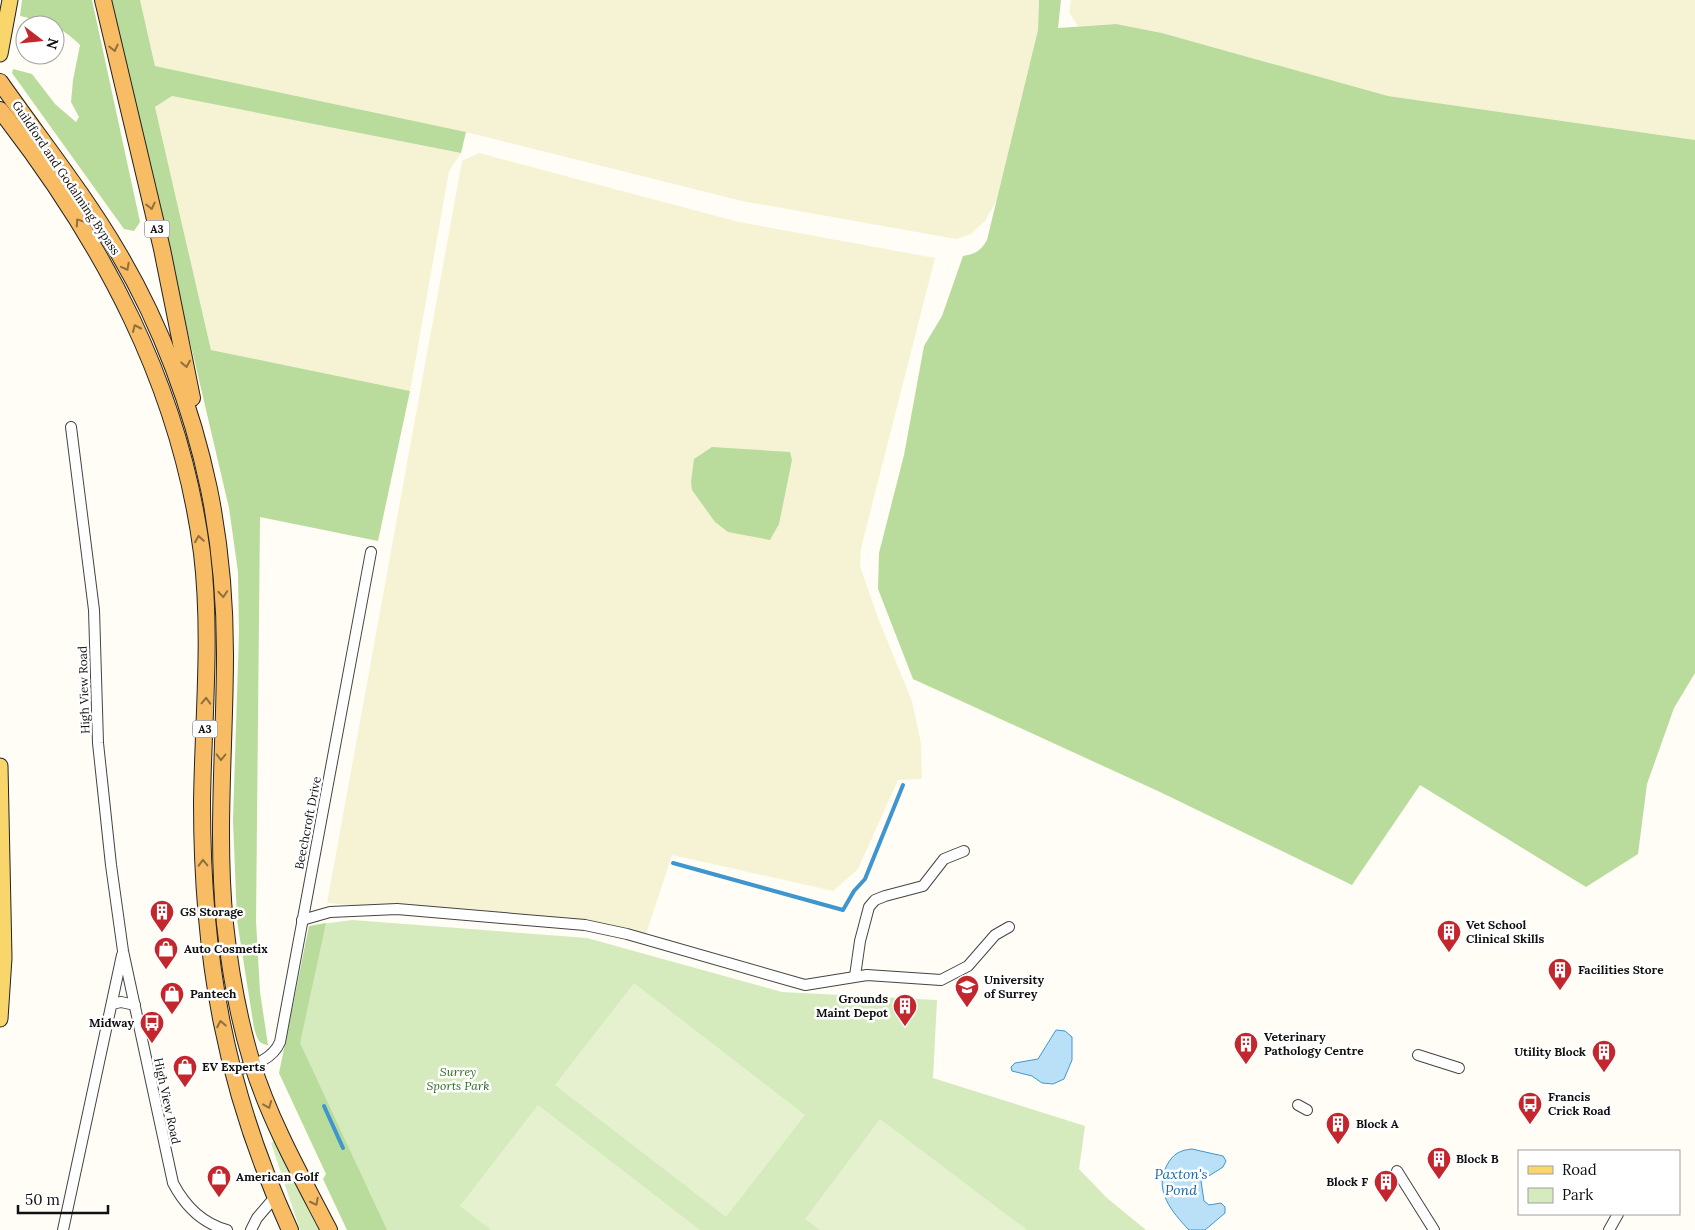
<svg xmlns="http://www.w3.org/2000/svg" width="1695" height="1230" font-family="Lora,serif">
	<rect width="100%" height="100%" fill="#fffdf5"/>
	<!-- farmland -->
	<g fill="#f6f3d4">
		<polygon points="140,0 1039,0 1038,30 998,198 985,221 971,234 956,239 742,201 466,132 155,66"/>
		<polygon points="1071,0 1695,0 1695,140 1388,96 1162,33 1116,24 1078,26 1069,12"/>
		<polygon points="172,96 461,153 449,171 410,391 211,350 155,107"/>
		<polygon points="479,153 739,222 935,258 861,548 860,566 878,618 912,701 921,744 922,779 898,780 858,869 833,891 672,855 644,940 591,927 327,903 462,161"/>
	</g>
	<!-- green -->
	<g fill="#d5ebbd">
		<polygon points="352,920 587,938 782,992 937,1000 933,1078 1085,1126 1079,1169 1107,1198 1146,1230 362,1230 290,1075 322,924"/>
		<polygon points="274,1141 319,1230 300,1230 271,1143"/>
	</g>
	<!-- forest -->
	<g fill="#b9dc9c">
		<path d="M22 0H92L140 222 134 231 124 229 12 73 13 69 32 74 55 104 76 122 79 117 71 102 73 80 80 45C61 26 46 22 20 16Z"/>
		<path d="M110 0H140L155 66 466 132 461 153 172 96 155 107 211 350 410 391 378 541 260 517 256 921 260 992 268 1045C257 1044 257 1036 254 1028L237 920 233 820 239 632 238 572 229 508Z"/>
		<path d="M1039 0H1061L1058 28 1116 24 1162 33 1388 96 1695 140V673L1674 708 1647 784 1638 854 1586 887 1420 785 1352 885 1160 792 913 679 878 589 879 553 904 455 924 346 942 316 963 256C975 254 981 251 987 240L1038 30Z"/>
		<polygon points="712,447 790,452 792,460 779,524 770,540 728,532 715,522 692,490 691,482 694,459"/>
		<polygon points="326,923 300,1043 387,1230 347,1230 323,1179 326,1174 279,1073 309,926"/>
	</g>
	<!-- pitch -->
	<g fill="#e6f2cf">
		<polygon points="634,983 805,1115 726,1217 555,1085"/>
		<polygon points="538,1105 700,1230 491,1230 460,1206"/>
		<polygon points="880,1119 1027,1230 820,1230 805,1219"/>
	</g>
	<!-- water -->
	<g fill="#b9e0f7" stroke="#3f96cf">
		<polygon points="1056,1030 1065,1031 1072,1037 1072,1060 1064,1079 1053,1084 1042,1083 1032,1076 1012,1071 1011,1067 1015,1063 1038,1059"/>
		<path d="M1192 1149 1223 1156 1226 1161 1223 1167 1201 1181 1204 1201 1209 1205 1221 1203 1225 1207V1213L1205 1230H1189C1172 1212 1153 1190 1167 1165 1173 1154 1180 1150 1192 1149Z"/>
	</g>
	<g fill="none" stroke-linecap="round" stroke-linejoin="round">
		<!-- stream -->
		<g stroke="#3f96cf" stroke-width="4">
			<polyline points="673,863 843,910 854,891 865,879 903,785"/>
			<polyline points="324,1106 343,1148"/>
		</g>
		<defs>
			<g id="minor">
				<path d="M71 427 94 610 98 743 111 865 123 951 173 1183C185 1206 201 1223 227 1230"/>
				<polyline points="302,920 330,912 397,909 585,925 627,934 805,985 867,975 941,980 968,966 995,935 1009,927"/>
				<polyline points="855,976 860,941 869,907 875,900 885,896 923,886 944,859 964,851"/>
				<polyline points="112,1004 121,1002 135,1005"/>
				<polyline points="1418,1055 1459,1068"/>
				<path d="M232 1072C250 1066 272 1061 280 1042L371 552"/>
				<polyline points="1298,1105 1307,1110"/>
				<polyline points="1397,1171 1434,1230"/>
				<polyline points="63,1230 122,955"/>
				<polyline points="251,1230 257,1218 275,1197"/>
				<polyline points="1609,1230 1618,1214"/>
			</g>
			<g id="primary">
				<polyline points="0,54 10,0"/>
				<polyline points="0,766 4,958 0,1019"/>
			</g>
			<g id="trunk">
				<polyline points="103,0 162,249 192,398"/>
				<path d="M0 82C40 139 84 194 119 254 161 325 192 408 209 489 220 543 225 599 225 654 225 744 216 834 225 924 230 971 238 1017 252 1063 270 1121 301 1176 329 1230"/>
				<path d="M0 110C103 242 180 385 202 553 212 637 203 720 202 803 202 957 225 1089 290 1230"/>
			</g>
		</defs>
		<!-- minor casing -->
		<use href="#minor" stroke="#444" stroke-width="12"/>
		<!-- primary casing -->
		<use href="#primary" stroke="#222" stroke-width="17"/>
		<!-- trunk casing -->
		<use href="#trunk" stroke="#222" stroke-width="18"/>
		<!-- minor -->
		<use href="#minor" stroke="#fff" stroke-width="10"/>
		<!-- primary -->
		<use href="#primary" stroke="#f9d66b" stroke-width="15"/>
		<!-- trunk -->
		<use href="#trunk" stroke="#f7bc64" stroke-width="16"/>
	</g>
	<!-- one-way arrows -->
	<defs><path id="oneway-chevron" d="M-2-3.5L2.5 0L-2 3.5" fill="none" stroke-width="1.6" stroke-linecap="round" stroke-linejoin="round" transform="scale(1.25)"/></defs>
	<g stroke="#906f3f">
		<use href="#oneway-chevron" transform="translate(114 48) rotate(77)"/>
		<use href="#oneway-chevron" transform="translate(151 206) rotate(77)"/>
		<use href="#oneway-chevron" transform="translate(79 222) rotate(-124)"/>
		<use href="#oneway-chevron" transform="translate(126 267) rotate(62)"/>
		<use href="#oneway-chevron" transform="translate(136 328) rotate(-114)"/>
		<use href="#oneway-chevron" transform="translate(186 364) rotate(79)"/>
		<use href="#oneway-chevron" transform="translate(199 539) rotate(-99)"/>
		<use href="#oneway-chevron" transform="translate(223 594) rotate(86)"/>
		<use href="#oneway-chevron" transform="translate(206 701) rotate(-88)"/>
		<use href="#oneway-chevron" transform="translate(221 757) rotate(91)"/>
		<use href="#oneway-chevron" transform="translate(203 863) rotate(-91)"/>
		<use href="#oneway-chevron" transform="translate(221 1024) rotate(-101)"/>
		<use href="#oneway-chevron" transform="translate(268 1105) rotate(68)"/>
		<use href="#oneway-chevron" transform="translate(315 1202) rotate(63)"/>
	</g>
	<!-- icons -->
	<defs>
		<symbol id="building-pin" viewBox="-11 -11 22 30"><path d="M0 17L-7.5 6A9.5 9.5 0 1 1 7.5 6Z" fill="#c4262e" stroke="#fff"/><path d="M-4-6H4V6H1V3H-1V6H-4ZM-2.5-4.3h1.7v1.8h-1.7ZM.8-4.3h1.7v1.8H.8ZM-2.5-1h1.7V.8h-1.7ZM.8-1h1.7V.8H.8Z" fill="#fff"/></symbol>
		<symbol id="shop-pin" viewBox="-11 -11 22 30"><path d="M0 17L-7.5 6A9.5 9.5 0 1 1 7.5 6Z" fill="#c4262e" stroke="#fff"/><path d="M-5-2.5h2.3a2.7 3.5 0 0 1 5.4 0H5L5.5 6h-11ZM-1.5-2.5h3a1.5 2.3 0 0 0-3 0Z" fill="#fff"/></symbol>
		<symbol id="university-pin" viewBox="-11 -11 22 30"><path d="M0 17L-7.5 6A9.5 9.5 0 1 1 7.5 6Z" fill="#c4262e" stroke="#fff"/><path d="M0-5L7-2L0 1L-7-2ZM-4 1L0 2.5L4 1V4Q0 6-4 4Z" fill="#fff"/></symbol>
		<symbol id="bus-pin" viewBox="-11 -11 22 30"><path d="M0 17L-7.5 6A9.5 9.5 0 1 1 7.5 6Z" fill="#c4262e" stroke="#fff"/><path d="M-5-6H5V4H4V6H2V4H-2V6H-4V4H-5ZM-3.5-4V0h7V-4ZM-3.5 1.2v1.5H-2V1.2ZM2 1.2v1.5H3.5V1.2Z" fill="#fff"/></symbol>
	</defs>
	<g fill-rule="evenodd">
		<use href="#building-pin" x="148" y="898" width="28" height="38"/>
		<use href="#building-pin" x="1435" y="918" width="28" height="38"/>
		<use href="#shop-pin" x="152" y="935" width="28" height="38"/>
		<use href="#building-pin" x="1546" y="956" width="28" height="38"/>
		<use href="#university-pin" x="953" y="973" width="28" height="38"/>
		<use href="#shop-pin" x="158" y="980" width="28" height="38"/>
		<use href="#building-pin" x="891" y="992" width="28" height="38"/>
		<use href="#bus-pin" x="138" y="1009" width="28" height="38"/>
		<use href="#building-pin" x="1232" y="1030" width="28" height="38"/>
		<use href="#building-pin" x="1590" y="1038" width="28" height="38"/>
		<use href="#shop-pin" x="171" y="1053" width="28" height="38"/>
		<use href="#bus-pin" x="1516" y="1090" width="28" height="38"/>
		<use href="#building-pin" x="1324" y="1110" width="28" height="38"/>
		<use href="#building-pin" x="1425" y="1145" width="28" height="38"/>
		<use href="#shop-pin" x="205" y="1163" width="28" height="38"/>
		<use href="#building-pin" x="1372" y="1168" width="28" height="38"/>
	</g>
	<g text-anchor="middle" stroke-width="5" stroke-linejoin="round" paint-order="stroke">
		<!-- shield labels -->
		<g fill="#fff" stroke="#585858" stroke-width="1">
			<rect x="144.5" y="220.5" width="25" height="17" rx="4"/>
			<rect x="192.5" y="720.5" width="25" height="17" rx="4"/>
		</g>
		<g font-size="11" font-weight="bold" fill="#111">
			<text x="157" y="233">A3</text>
			<text x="205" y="733">A3</text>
		</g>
		<!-- street labels -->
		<g font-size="12" fill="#111" stroke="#fff">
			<text transform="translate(66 178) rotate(56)" y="4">Guildford and Godalming Bypass</text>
			<text transform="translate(84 690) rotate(-92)" y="4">High View Road</text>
			<text transform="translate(308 823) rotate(-79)" y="4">Beechcroft Drive</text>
			<text transform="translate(167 1101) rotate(78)" y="4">High View Road</text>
		</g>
		<!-- poi labels -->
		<g font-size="12" font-weight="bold" fill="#111" stroke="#fff" text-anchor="start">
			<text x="180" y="916">GS Storage</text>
			<text x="1466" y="929">Vet School<tspan x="1466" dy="14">Clinical Skills</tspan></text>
			<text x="184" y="953">Auto Cosmetix</text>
			<text x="1578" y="974">Facilities Store</text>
			<text x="984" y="984">University<tspan x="984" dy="14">of Surrey</tspan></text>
			<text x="190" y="998">Pantech</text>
			<text x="888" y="1003" text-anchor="end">Grounds<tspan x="888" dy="14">Maint Depot</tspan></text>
			<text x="134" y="1027" text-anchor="end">Midway</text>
			<text x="1264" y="1041">Veterinary<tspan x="1264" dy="14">Pathology Centre</tspan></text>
			<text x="1586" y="1056" text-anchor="end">Utility Block</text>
			<text x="202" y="1071">EV Experts</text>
			<text x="1548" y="1101">Francis<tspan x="1548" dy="14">Crick Road</tspan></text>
			<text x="1356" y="1128">Block A</text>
			<text x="1456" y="1163">Block B</text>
			<text x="236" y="1181">American Golf</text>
			<text x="1368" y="1186" text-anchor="end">Block F</text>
		</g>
		<!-- park labels -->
		<g font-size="12" font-style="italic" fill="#2f6b1f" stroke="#fff">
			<text x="458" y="1076">Surrey<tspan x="458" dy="14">Sports Park</tspan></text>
		</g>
		<!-- water labels -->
		<g font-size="14" font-style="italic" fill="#1768a6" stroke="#fff">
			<text x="1181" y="1179">Paxton's<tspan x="1181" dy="16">Pond</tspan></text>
		</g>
	</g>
	<!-- legend -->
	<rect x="1518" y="1150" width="162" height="65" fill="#ffffff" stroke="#a0a0a0"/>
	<rect x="1528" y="1166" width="25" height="8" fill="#f9d66b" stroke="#a0a0a0"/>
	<text x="1562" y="1175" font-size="15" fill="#111111">Road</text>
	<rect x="1528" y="1188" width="25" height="15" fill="#d5ebbd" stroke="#a0a0a0"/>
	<text x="1562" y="1200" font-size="15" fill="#111111">Park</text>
	<!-- north arrow -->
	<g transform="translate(40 40) rotate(106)"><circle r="24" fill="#ffffff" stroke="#a0a0a0"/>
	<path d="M0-4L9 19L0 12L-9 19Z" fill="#c4262e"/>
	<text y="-8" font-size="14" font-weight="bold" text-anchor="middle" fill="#111111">N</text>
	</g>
	<!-- scale -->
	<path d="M18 1205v8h90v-8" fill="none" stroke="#111111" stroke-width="2.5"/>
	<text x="25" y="1205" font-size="15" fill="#111111" stroke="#ffffff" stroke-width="4" paint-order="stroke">50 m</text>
</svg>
